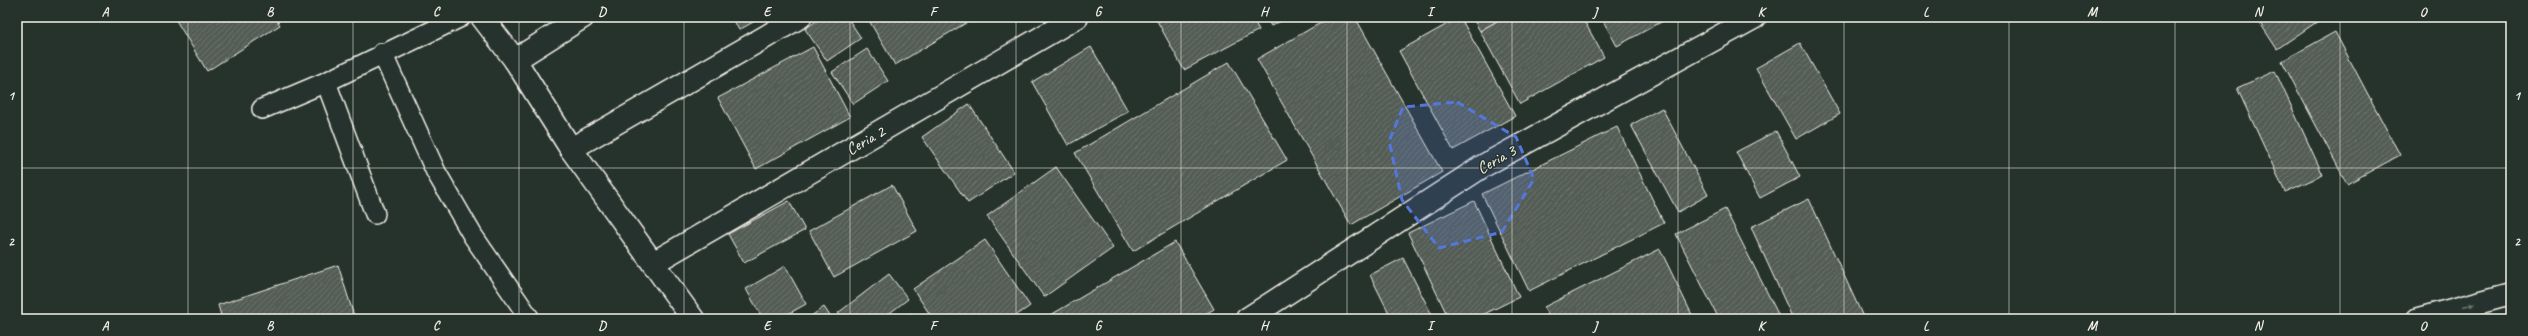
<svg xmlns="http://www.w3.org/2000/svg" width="2528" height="336" font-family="Caveat,sans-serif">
	<defs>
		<pattern id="building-hatch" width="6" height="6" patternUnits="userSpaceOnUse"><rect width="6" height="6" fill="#525c55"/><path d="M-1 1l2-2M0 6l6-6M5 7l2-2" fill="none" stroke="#6c746d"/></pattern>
	</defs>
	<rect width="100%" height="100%" fill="#26332d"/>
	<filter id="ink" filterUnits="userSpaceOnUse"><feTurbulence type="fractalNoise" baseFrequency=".025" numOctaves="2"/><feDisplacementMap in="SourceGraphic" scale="8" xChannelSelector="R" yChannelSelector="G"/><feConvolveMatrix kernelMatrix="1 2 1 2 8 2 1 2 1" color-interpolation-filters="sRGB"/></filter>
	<g filter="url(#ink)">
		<!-- building -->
		<g fill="url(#building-hatch)" stroke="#f4f1e8">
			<polygon points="174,17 275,17 280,25 207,71"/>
			<polygon points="732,17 762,17 739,30"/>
			<polygon points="822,17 847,17 861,38 827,61 805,29"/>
			<polygon points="867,17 976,17 895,65"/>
			<polygon points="1155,17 1252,17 1259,30 1184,70"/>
			<polygon points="1266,17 1289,17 1271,26"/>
			<polygon points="1331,17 1355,17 1442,172 1351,225 1257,59"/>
			<polygon points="1460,17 1515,116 1453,150 1399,51"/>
			<polygon points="1472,17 1504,17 1480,31"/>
			<polygon points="1504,17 1582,17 1604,57 1520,104 1480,31"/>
			<polygon points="1601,17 1660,17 1663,21 1617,46"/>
			<polygon points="2256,17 2324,17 2277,49"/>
			<polygon points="2335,32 2400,155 2347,184 2282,61"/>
			<polygon points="1800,43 1840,114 1796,139 1756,68"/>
			<polygon points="813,47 850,117 756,169 718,98"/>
			<polygon points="1091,47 1128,111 1068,145 1032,82"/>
			<polygon points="867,49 888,81 853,104 832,72"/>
			<polygon points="1229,62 1287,160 1133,251 1075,153"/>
			<polygon points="2275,71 2323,175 2285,192 2237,88"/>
			<polygon points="969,104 1014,172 968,203 922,137"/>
			<polygon points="1662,108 1708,195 1678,212 1631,125"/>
			<polygon points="1617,127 1664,223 1529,291 1482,194"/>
			<polygon points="1776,131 1800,177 1760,198 1736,152"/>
			<polygon points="1056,167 1113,248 1044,297 987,216"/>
			<polygon points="892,185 917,231 834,277 809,231"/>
			<polygon points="1809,199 1864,319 1793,319 1751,227"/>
			<polygon points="789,201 805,230 744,263 728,234"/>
			<polygon points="1474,201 1519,297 1474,319 1449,319 1408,233"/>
			<polygon points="1725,209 1778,314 1768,319 1719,319 1676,234"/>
			<polygon points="985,240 1030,306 1011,319 933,319 913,289"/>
			<polygon points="1175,242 1214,309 1197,319 1044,319"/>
			<polygon points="1660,249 1694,319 1550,319 1544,307"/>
			<polygon points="1403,258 1434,319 1392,319 1370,275"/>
			<polygon points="338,265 355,319 222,319 218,305"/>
			<polygon points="785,266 806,304 779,319 763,319 746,289"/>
			<polygon points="889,274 908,299 882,319 843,319 838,313"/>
			<polygon points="824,307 832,319 807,319"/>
			<polygon points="911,313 915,319 903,319"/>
		</g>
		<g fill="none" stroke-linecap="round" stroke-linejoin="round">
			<defs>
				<g id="lane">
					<polyline points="382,53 436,172 473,236 530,319"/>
					<polyline points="326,82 375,214"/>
					<polyline points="262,109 326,82 461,17"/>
				</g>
				<g id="street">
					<polyline points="515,60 583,17"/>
					<polyline points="571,149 800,17"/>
					<polyline points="653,263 1077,17"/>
					<polyline points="1247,319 1483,166 1755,17"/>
				</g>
				<polyline id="secondary" points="482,17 515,60 571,149 693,319"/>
				<polyline id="highway" points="2418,319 2511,294"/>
			</defs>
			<!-- lane casing -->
			<use href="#lane" stroke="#f4f1e8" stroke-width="22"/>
			<!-- street casing -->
			<use href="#street" stroke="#f4f1e8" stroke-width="25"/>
			<!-- secondary casing -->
			<use href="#secondary" stroke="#f4f1e8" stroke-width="25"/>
			<!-- highway casing -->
			<use href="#highway" stroke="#f4f1e8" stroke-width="25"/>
			<!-- lane -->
			<use href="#lane" stroke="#26332d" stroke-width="19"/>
			<!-- street -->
			<use href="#street" stroke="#26332d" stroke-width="22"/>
			<!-- secondary -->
			<use href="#secondary" stroke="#26332d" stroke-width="22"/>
			<!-- highway -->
			<use href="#highway" stroke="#26332d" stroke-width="22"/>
		</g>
		<!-- one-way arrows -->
		<defs><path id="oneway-solid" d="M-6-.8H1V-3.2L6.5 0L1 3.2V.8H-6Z"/></defs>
		<use fill="#6e766e" href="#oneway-solid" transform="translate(2469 305) rotate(-15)"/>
	</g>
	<!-- marked area -->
	<path fill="#5377dc" fill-opacity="0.2" stroke="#5377dc" stroke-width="3" stroke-dasharray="8 5" stroke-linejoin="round" d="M1457 102 1516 137 1534 179 1502 232 1439 248 1402 200 1389 141 1403 107Z"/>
	<!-- grid -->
	<path fill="none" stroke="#f4f1e8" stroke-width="1" stroke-opacity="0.55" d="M188 17V319M353 17V319M519 17V319M684 17V319M850 17V319M1016 17V319M1181 17V319M1347 17V319M1512 17V319M1678 17V319M1844 17V319M2009 17V319M2175 17V319M2340 17V319M17 168H2511"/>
	<g text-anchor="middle" stroke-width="3" stroke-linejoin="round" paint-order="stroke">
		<!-- street labels -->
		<g font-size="17" fill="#f4f1e8" stroke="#26332d">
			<text transform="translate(865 140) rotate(-30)" y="6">Ceria 2</text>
			<text transform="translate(1496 159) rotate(-30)" y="6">Ceria 3</text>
		</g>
	</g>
	<!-- margin -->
	<rect width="2528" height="336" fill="none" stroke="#26332d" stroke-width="44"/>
	<rect x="22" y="22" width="2484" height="292" fill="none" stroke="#f4f1e8" stroke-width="1.5"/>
	<g font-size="13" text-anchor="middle" font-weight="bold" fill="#f4f1e8">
		<text x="105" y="16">A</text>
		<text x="270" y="16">B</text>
		<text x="436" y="16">C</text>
		<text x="602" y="16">D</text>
		<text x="767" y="16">E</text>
		<text x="933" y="16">F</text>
		<text x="1098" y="16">G</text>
		<text x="1264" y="16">H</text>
		<text x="1430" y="16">I</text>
		<text x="1595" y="16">J</text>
		<text x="1761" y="16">K</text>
		<text x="1926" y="16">L</text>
		<text x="2092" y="16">M</text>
		<text x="2258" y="16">N</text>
		<text x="2423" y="16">O</text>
		<text x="11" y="100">1</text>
		<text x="2517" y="100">1</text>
		<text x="11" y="246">2</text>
		<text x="2517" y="246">2</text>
		<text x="105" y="330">A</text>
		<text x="270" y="330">B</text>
		<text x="436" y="330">C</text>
		<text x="602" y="330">D</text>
		<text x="767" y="330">E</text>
		<text x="933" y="330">F</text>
		<text x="1098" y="330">G</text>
		<text x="1264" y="330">H</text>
		<text x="1430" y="330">I</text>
		<text x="1595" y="330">J</text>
		<text x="1761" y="330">K</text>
		<text x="1926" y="330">L</text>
		<text x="2092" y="330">M</text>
		<text x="2258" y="330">N</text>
		<text x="2423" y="330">O</text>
	</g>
</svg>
